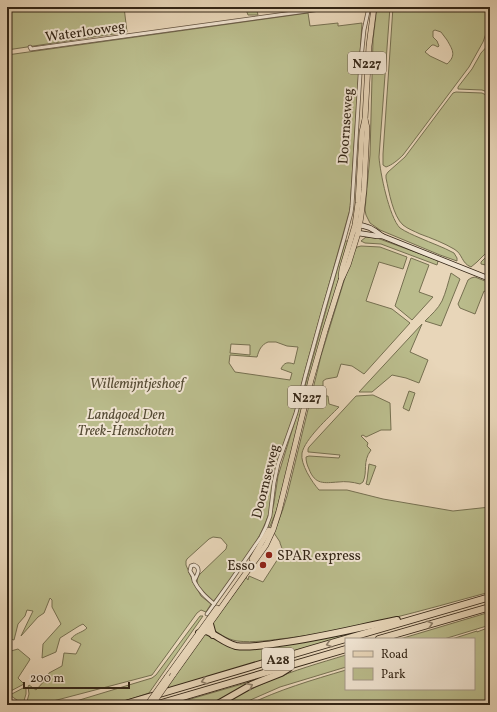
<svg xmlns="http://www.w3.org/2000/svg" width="497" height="712" font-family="Vollkorn,serif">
	<rect width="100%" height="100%" fill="#e8d6b9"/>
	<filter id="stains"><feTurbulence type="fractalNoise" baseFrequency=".005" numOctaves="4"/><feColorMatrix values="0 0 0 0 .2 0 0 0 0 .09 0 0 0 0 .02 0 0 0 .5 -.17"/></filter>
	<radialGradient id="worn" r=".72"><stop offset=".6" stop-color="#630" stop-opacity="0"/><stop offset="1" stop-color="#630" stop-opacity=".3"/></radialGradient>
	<!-- green -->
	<g fill="#babc8c" stroke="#767051" fill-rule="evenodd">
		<polygon points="7,7 124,7 127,32 7,50"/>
		<path d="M245 7H248C250 10 254 9 257 11L258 15H248Z"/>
		<path d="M377 7H390L379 157C380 172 389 217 400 228 406 232 413 235 420 238 431 243 443 247 454 253L457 258V261L440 255 380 230 370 223 366 215 365 210 370 155 373 40Z"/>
		<path d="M393 7H490V22L489 25 483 42 469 67 403 155C398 160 392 165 386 167L383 165V154ZM435 30 441 32C443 35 445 37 447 40 452 49 457 55 447 64L430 56 425 52 432 45H434L438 47 439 46 437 41 433 37V31Z"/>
		<path d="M308 13 310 26 338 23V26L362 23 350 209 306 367 292 423 281 451 270 510C259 545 236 573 213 602 206 595 191 585 200 574L226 549 227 545 221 538 213 537 209 539 187 559 186 561V565L191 577 201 596 211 604 206 612 201 610 197 613 152 675 38 705H26L29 694 28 687 29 685 36 690 47 678 49 673 62 666 64 653 76 654 81 644 71 639C75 633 82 633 87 628L83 624 79 626 60 638 56 652 42 658 43 644 61 624 52 607V600L50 598 44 613 38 617 21 636 33 611 27 610 25 616 18 624 14 640 7 638V55ZM268 342H276L287 346 298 347 294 364C288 362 284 362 281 369L292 373 290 380 235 372 229 363 230 355 257 357C259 350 261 345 268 342ZM231 344 250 345V355L230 353Z"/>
		<polygon points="490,43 490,93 482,90 458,89 458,87 472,69 481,53"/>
		<path d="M456 92 482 93 490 97V249L477 262 471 267C461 263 463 254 454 249 444 243 431 238 420 234 414 231 408 229 403 225 393 216 389 192 386 178V175L388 172 405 157 453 93Z"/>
		<polygon points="366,237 377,238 437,260 438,261 437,265 381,244 365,243 361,241"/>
		<polygon points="345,241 348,241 343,258 338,282 276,512 263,543 256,552 270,519 274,503 278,476 299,408"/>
		<path d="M361 246 380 247 407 257 403 269 379 262 366 301 392 309 410 323 364 374 352 366 341 364 337 377 326 379 323 381V396H328L329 404 339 407C328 418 305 439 302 453 300 464 312 482 319 490H347L383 499 453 511 490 507V592C423 610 357 630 288 638 272 640 253 643 237 641 226 639 218 633 210 627L246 577 248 580 249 576 263 582 283 551 280 543V542L274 533 283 509 287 496 321 356 344 281 354 251 357 247Z"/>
		<polygon points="490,253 490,266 481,264 481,262"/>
		<polygon points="411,258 429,265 419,292 433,297 412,320 395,306"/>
		<path d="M451 273 460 279 441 326 425 321C431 315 438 309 442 301 446 292 448 283 451 273Z"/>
		<polygon points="475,277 490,283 490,294 484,291 475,314 460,308 458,304 468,280 471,278"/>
		<polygon points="422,324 410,352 428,360 419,383 406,378 392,375 391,376 372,392 359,392"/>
		<polygon points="409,391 415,393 409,411 403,408"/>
		<path d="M373 395 390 403 391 430H381L366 437 363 435 361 436 368 443 367 446 371 450C362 462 368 471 363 482L360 484C353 482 345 481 338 482 324 483 315 485 309 469 307 465 306 461 306 457L309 456 339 458 340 455 309 452H308V449L309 447 356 396Z"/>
		<polygon points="369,464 376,466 369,485 366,484 367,480"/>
		<polygon points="490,612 490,625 444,639 400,639"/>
		<polygon points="200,616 203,616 149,693 112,705 63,705 152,678 156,675"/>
		<path d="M490 627V705H248C278 690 312 680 346 670V689H474V639H452L477 631V632Z"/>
		<polygon points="365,631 166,689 206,632 227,645 302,642"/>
		<polygon points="7,640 8,649 11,651 18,649 30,659 29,661 18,678 24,684 7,693"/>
		<path d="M346 655V667L280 687 239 705H221C237 696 253 688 269 681 294 670 320 663 346 655Z"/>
		<polygon points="263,678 212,705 170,705"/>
		<polygon points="25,687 26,688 26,694 23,704 11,696 10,695"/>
	</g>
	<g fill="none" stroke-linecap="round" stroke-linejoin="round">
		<defs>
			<g id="street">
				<polyline points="30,47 31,49 336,7"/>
				<path d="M194 581 193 576 190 571 191 566 194 565C202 568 197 575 194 581 199 591 206 597 214 604"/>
				<polyline points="207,614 232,579 261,537 266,527 270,516 274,483 278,464 296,413 305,377 324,308 344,239 351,213 352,206 361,59 364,30 369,7"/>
			</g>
			<g id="secondary">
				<path d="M357 225C367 225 375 230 382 236L490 279"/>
				<polyline points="357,230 358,233 377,236 382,236"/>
			</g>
			<g id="primary">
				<polyline points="341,277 342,269 355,225 358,203 362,132 365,119 369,46 374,7"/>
				<polyline points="252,559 269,530"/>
				<polyline points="173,675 256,559 266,545 273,530 279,511 311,380 325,331 341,280 348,265 358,233 361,216 364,189 367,128 365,119"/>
				<polyline points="167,677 217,608"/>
			</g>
			<g id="highway">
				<polyline points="210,624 213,635"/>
				<path d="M199 633 206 631C217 635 224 643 236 646 249 648 266 645 279 643 319 638 357 628 397 620"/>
				<polyline points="379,639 490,607"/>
				<polyline points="122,705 311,649 490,597"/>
				<polyline points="155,705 346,649"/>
				<polyline points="216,705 251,685 281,673 289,668"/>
			</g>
		</defs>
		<!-- street casing -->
		<use href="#street" stroke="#60513f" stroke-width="4.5"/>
		<!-- secondary casing -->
		<use href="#secondary" stroke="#332516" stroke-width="6"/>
		<!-- primary casing -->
		<use href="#primary" stroke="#332516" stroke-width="6"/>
		<!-- highway casing -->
		<use href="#highway" stroke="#332516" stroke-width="8"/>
		<!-- street -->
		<use href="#street" stroke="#f0e4d2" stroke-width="3"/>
		<!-- secondary -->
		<use href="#secondary" stroke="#f0e4d2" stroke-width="4.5"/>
		<!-- primary -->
		<use href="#primary" stroke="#e8d6b9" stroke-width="5"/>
		<!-- highway -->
		<use href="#highway" stroke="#e8d6b9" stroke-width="6"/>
		<defs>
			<g id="primary-bridge">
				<polyline points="147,705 167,677"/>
				<polyline points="152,705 173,675"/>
			</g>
		</defs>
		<!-- primary-bridge casing -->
		<use href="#primary-bridge" stroke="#332516" stroke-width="6" stroke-linecap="butt"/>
		<!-- primary-bridge -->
		<use href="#primary-bridge" stroke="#e8d6b9" stroke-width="5"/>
	</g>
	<!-- one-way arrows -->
	<defs><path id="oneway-chevron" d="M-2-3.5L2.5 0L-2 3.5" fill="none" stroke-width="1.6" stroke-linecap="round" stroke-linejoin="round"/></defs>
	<g stroke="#8e7e68">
		<use href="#oneway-chevron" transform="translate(430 624) rotate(-16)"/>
		<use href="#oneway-chevron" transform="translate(329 644) rotate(164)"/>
		<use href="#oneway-chevron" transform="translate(204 681) rotate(163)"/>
		<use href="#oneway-chevron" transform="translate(250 686) rotate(-26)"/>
	</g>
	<!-- markers -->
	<g fill="#8f2418" stroke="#f0e4d2" stroke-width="1.5">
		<circle cx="269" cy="555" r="4"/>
		<circle cx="263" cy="565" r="4"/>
	</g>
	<g text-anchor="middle" stroke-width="4" stroke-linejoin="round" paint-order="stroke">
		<!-- shield labels -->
		<g fill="#f0e4d2" stroke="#6c5e4e" stroke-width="1">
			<rect x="348" y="52" width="38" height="22" rx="3"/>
			<rect x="288" y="386" width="38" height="22" rx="3"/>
			<rect x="262" y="648" width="32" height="22" rx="3"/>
		</g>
		<g font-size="13" font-weight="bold" fill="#332516">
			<text x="367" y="68">N227</text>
			<text x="307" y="402">N227</text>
			<text x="278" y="664">A28</text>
		</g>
		<!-- street labels -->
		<g font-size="14" fill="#332516" stroke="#f0e4d2">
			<text transform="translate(85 31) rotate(-8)" y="5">Waterlooweg</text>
			<text transform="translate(345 126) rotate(-86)" y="5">Doornseweg</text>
			<text transform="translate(265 481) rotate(-76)" y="5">Doornseweg</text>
		</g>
		<!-- park labels -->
		<g font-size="14" font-style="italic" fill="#554b34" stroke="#f0e4d2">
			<text x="137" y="388">Willemijntjeshoef</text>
			<text x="126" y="419">Landgoed Den<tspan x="126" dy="16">Treek-Henschoten</tspan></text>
		</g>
		<!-- poi labels -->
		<g font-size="14" fill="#332516" stroke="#f0e4d2" text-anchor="start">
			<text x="277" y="560">SPAR express</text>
			<text x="255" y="570" text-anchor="end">Esso</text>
		</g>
	</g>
	<!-- margin -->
	<rect width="497" height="712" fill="none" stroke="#e8d6b9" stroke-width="24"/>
	<rect x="8" y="8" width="481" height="696" fill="none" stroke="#332516" stroke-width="2"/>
	<rect x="12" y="12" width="473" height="688" fill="none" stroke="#332516"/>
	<!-- legend -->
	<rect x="345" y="638" width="130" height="52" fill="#f0e4d2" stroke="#a49887"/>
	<rect x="353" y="651" width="20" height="6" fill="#e8d6b9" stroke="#a49887"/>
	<text x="381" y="658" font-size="12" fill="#332516">Road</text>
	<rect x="353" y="668" width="20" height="12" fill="#babc8c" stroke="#a49887"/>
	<text x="381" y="678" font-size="12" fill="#332516">Park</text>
	<!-- scale -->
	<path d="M24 682v6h105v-6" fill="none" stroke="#332516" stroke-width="2"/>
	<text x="30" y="682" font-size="12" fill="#332516" stroke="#f0e4d2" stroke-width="3" paint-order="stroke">200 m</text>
	<rect width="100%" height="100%" filter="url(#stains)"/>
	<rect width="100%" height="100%" fill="url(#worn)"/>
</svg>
